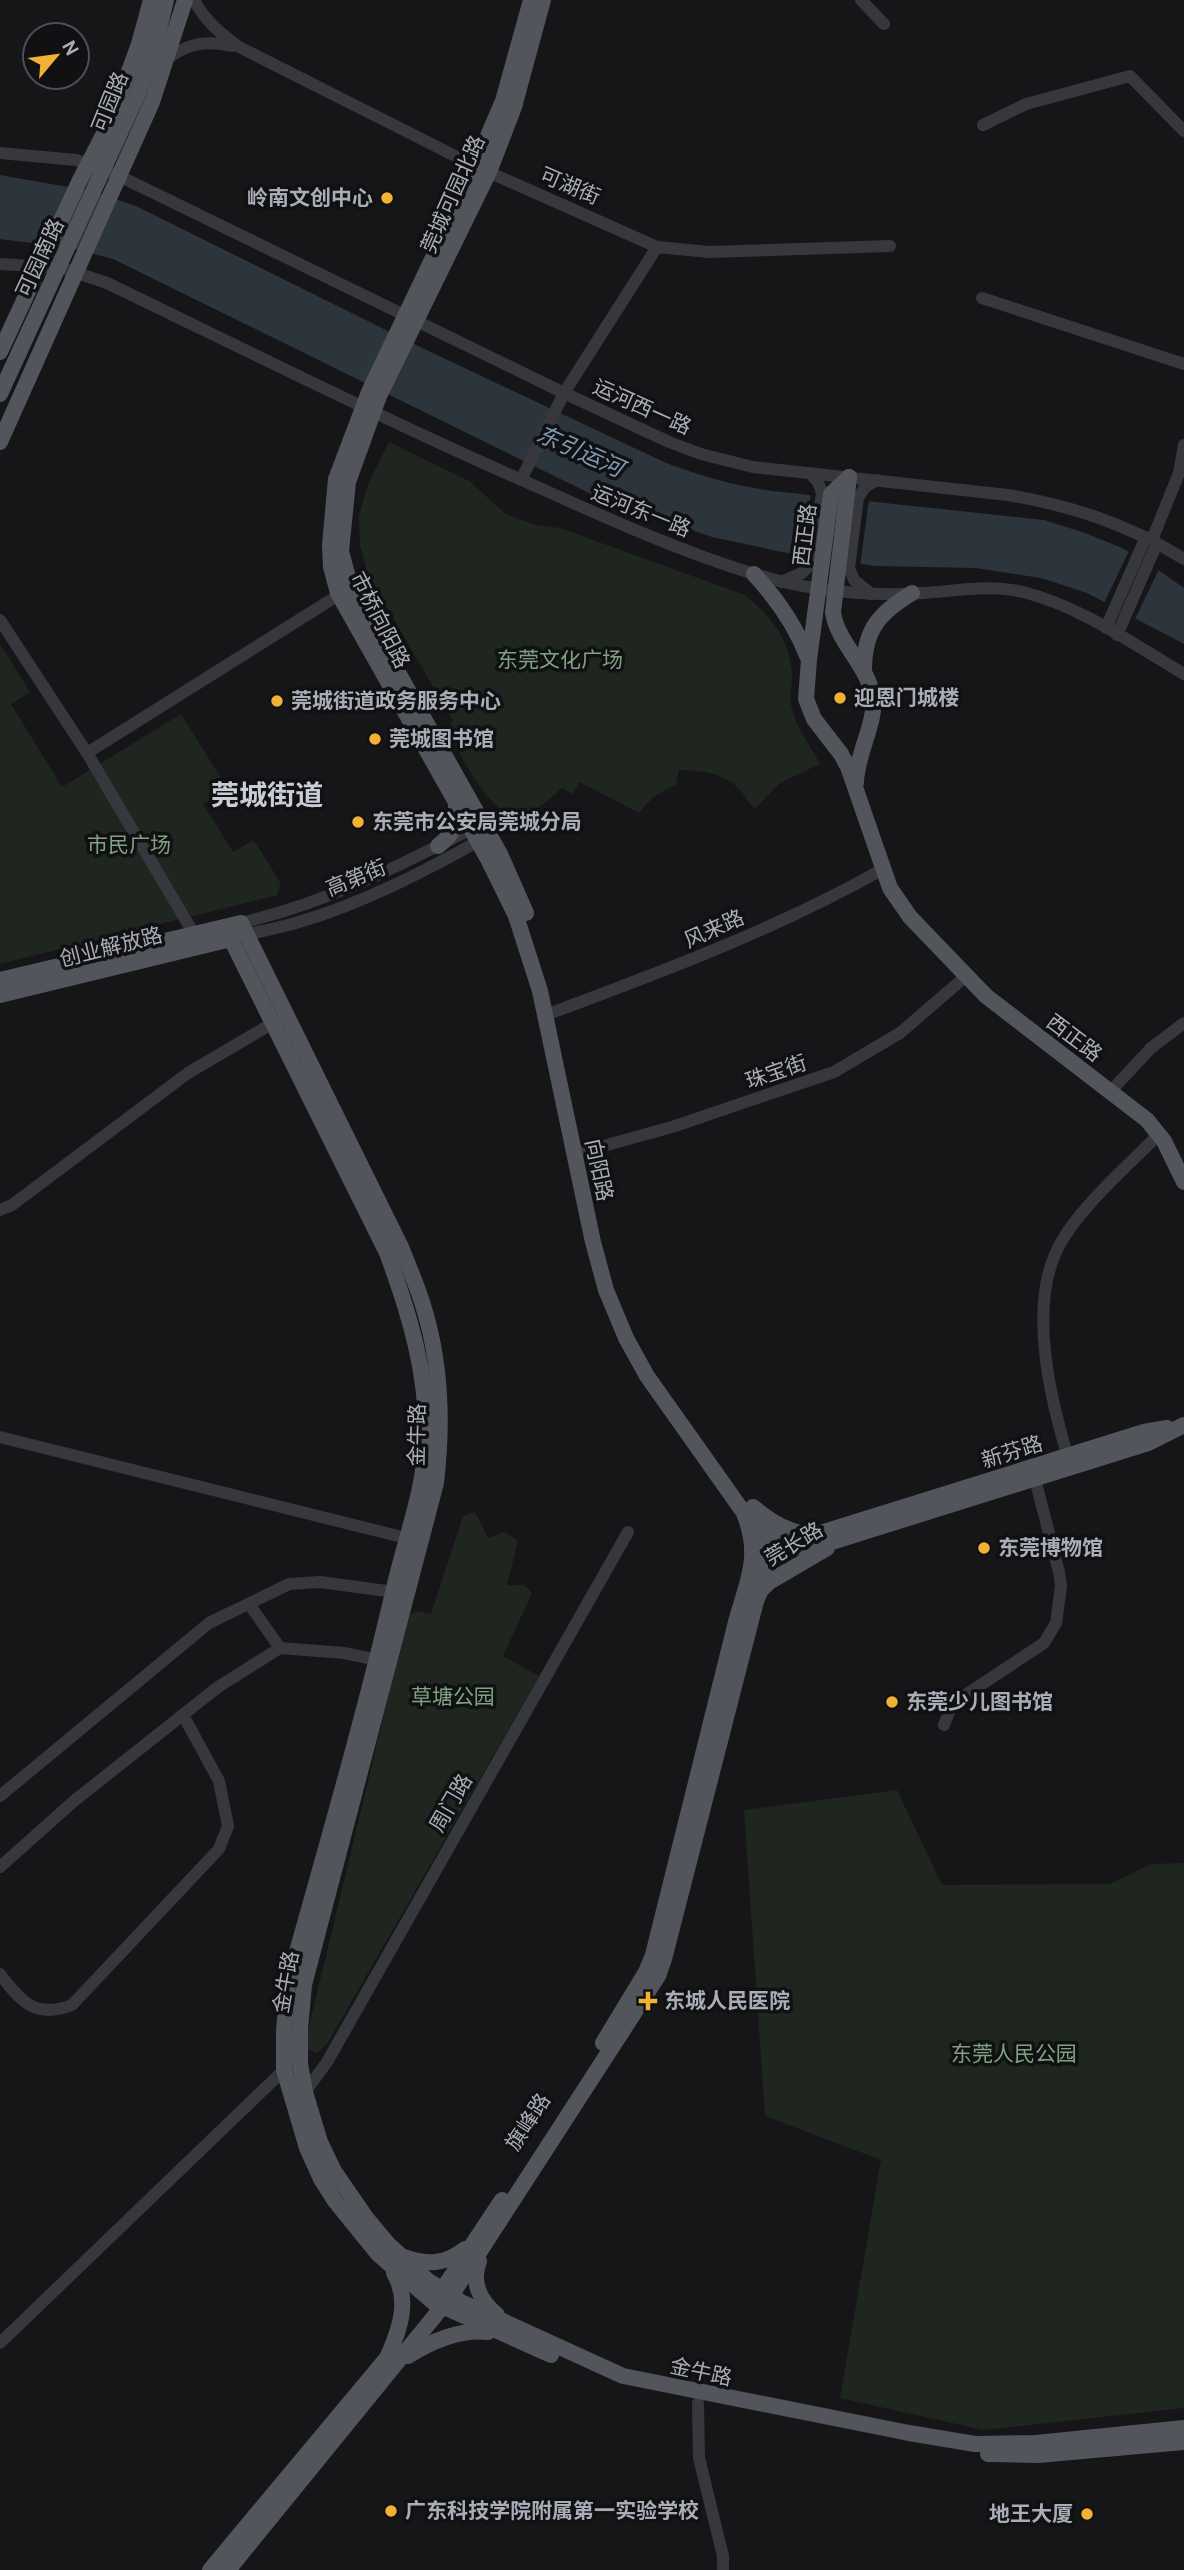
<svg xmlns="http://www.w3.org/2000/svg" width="1184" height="2570" font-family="Cabin,'Noto Sans SC',sans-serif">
	<rect width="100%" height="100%" fill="#161618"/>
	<!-- green -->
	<g fill="#1e261f">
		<path d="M389 442 469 481 507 515 536 525 560 528 745 595C771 617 788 636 792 672 793 683 789 694 791 705 795 726 810 745 820 764L780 783 755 809C749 804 746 797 741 791 726 773 701 770 679 770L676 785C659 792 650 799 639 813L580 782 573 794 562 788C552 796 539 809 527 814 492 826 460 753 447 729L453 721 368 575 360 545 359 515 369 482Z"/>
		<polygon points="0,644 30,692 11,704 62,787 181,714 226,786 220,789 222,792 203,804 233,852 252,841 256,843 281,884 277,895 0,964"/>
		<polygon points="475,1512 488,1538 505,1532 518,1541 507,1585 524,1585 532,1593 503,1656 539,1676 327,2044 317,2053 307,2049 306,2039 408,1615 419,1611 431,1614 463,1516"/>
		<polygon points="897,1790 942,1885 1110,1884 1151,1864 1184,1863 1184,2408 984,2430 840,2398 881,2160 765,2116 744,1810"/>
	</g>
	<!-- water -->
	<path fill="#2c353c" d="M0 175 91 191 136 206 418 346 664 462C700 476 735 486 773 491L1044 520 1085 533 1122 548 1154 567 1184 588V644L1087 593 1041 578 976 568 876 566 787 553 712 537 593 495 113 259 71 248 0 239Z"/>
	<!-- pier -->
	<g fill="#161618">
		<polygon points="811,492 869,499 860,567 802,559"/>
		<polygon points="1130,549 1160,567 1135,619 1104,603"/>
	</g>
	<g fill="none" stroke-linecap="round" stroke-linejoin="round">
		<!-- minor -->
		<g stroke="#37383d" stroke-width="12">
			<path d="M194 0C205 21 220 33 239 47L475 166 657 247 709 252 890 246"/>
			<polyline points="861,0 884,24"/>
			<path d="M168 58C189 43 207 40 232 46"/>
			<polyline points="983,125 1026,104 1130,76 1184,131"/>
			<polyline points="0,153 76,160 96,166"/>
			<path d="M113 173 564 393 669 442 701 454 753 467 1008 495C1072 506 1128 524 1184 559"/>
			<path d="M0 264 62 268 107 283C246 350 383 419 524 481 598 514 673 549 751 573 808 591 865 597 924 593 957 591 990 584 1023 592 1080 606 1133 644 1184 674"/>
			<polyline points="982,298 1184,364"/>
			<polyline points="521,480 564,393 657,247"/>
			<polyline points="1152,540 1179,473 1184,445"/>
			<polyline points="781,582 802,573 812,563 822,493 818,482 810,473"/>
			<polyline points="871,594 854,580 849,568 858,498 865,487 877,480"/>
			<polyline points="0,620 87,753 194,934"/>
			<polyline points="1106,628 1146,537"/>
			<polyline points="1117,635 1157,543"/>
			<polyline points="87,753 345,591"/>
			<path d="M241 923C327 903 401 865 479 825"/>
			<path d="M241 936C260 931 280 928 299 922 364 903 427 870 486 837"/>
			<path d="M554 1012C666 970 779 928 883 869"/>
			<polyline points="1110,1092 1151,1048 1184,1023"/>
			<polyline points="574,1154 672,1127 834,1072 900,1033 965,977"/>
			<polyline points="0,1210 12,1205 188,1073 273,1023"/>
			<polyline points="0,1437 406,1538"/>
			<path d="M1070 1464C1051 1402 1028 1310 1057 1250 1076 1210 1128 1166 1159 1134"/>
			<polyline points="249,1604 280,1648"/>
			<polyline points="944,1725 952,1704 1044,1643 1056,1623 1061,1586 1059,1572 1035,1479"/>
			<polyline points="0,1796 209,1623 289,1584 320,1582 394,1592"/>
			<polyline points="0,1867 74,1801 218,1687 280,1648 344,1653 378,1660"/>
			<path d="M0 1974C21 2002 36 2019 72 2005L219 1849 228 1826 219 1781 183 1715"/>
			<polyline points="305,2092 327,2062 628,1532"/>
			<polyline points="0,2343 284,2070 300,2064"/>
			<polyline points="698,2403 699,2458 723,2556 723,2570"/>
		</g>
		<!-- major -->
		<g stroke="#53555c" stroke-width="16">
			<polyline points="531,0 503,101 459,203 369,392 336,479 330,545 331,567 338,593 488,859 516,916 540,991 593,1242 606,1290 626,1338 647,1376 744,1513 776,1541 795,1547 822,1545 1148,1443 1184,1425"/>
			<polyline points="0,352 79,182 112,118 139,44 151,0"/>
			<polyline points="0,394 137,96 157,38 166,0"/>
			<polyline points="0,442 152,102 185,0"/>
			<polyline points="849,477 831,494 809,660 806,699 814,719 841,754 848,767 890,888 910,917 986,996 1147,1120 1164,1141 1184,1182"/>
			<path d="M849 477 833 612C837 643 868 665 873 697 877 721 856 755 856 783"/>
			<path d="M754 574C777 599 796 626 808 658"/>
			<path d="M864 670C864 630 879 613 912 593"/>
			<path d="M438 846C455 832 458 827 456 804"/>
			<polyline points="526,913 500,854 351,589 341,551 348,482 379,396 489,172 514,107 543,0"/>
			<path d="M225 927 387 1253C409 1312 428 1375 426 1439 425 1487 406 1537 395 1584 364 1718 325 1851 288 1984L284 2031V2070L307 2148 321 2179 335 2201 378 2254 433 2302 551 2355"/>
			<path d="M0 980 241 923 401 1247C408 1265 416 1283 422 1302 441 1360 443 1423 436 1483L304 1985 300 2029V2064L305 2092 320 2142 334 2171 367 2219 388 2244 427 2280 461 2302 623 2376 909 2433 975 2444 1036 2443 1184 2428"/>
			<polyline points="0,995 231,939"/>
			<path d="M753 1507C771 1522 790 1534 814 1535L1144 1432 1167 1428"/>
			<polyline points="756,1601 768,1553 764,1529"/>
			<path d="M603 2043 646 1972 653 1955 736 1622C747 1581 761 1558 745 1516"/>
			<path d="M404 2257C427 2265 445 2265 465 2249"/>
			<path d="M479 2261C471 2282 480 2301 497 2315"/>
			<polyline points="441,2292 502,2200"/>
			<path d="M388 2356C400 2329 410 2300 394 2273"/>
			<path d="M408 2356C432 2341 459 2329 488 2332"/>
			<polyline points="988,2454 1038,2455 1184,2442"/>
			<polyline points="210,2570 391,2353"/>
			<polyline points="228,2570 451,2296 658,1976 664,1959 756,1601 761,1590 769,1582 827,1548"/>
		</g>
	</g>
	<!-- markers -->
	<g fill="#f2b134" stroke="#111113" stroke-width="2.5">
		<circle cx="387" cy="198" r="7"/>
		<circle cx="840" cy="698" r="7"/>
		<circle cx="277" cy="701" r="7"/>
		<circle cx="375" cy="739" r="7"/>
		<circle cx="358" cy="822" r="7"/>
		<circle cx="984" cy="1548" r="7"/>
		<circle cx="892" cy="1702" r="7"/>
		<path d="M644.5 1990.5h7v7h7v7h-7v7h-7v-7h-7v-7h7z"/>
		<circle cx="391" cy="2511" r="7"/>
		<circle cx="1087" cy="2514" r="7"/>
	</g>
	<g text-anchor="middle" stroke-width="7" stroke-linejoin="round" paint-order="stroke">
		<!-- street labels -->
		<g font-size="21" fill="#a8adb8" stroke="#111113">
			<text transform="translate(110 102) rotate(-68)" y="7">可园路</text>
			<text transform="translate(570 186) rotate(23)" y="7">可湖街</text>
			<text transform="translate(453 194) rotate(-66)" y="7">莞城可园北路</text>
			<text transform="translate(40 258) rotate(-65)" y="7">可园南路</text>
			<text transform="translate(642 407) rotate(24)" y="7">运河西一路</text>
			<text transform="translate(641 511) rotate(22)" y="7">运河东一路</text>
			<text transform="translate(805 535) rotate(-83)" y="7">西正路</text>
			<text transform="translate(380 620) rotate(63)" y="7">市桥向阳路</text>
			<text transform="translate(356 878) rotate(-22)" y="7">高第街</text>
			<text transform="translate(714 929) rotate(-24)" y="7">风来路</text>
			<text transform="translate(111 947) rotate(-14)" y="7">创业解放路</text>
			<text transform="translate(1074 1038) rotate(37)" y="7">西正路</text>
			<text transform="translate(776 1072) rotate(-19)" y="7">珠宝街</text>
			<text transform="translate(599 1170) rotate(78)" y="7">向阳路</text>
			<text transform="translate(417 1435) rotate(-89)" y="7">金牛路</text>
			<text transform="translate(1012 1452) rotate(-17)" y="7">新芬路</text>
			<text transform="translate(794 1544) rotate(-31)" y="7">莞长路</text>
			<text transform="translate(451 1803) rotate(-60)" y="7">周门路</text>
			<text transform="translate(286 1982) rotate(-80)" y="7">金牛路</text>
			<text transform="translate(528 2122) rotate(-57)" y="7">旗峰路</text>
			<text transform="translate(701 2372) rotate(12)" y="7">金牛路</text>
		</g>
		<!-- poi labels -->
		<g font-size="21" font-weight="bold" fill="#a8adb8" stroke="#111113" text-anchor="start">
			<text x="373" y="205" text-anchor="end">岭南文创中心</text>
			<text x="854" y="705">迎恩门城楼</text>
			<text x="291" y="708">莞城街道政务服务中心</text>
			<text x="389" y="746">莞城图书馆</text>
			<text x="372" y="829">东莞市公安局莞城分局</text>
			<text x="998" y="1555">东莞博物馆</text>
			<text x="906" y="1709">东莞少儿图书馆</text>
			<text x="664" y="2008">东城人民医院</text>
			<text x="405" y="2518">广东科技学院附属第一实验学校</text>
			<text x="1073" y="2521" text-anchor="end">地王大厦</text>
		</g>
		<!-- park labels -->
		<g font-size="21" fill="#7fa381" stroke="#111113">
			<text x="560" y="667">东莞文化广场</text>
			<text x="129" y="852">市民广场</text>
			<text x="453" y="1704">草塘公园</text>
			<text x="1014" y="2061">东莞人民公园</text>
		</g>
		<!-- water labels -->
		<g font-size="23" font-style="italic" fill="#7f9bb3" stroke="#111113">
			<text transform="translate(580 451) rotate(24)" y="8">东引运河</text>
		</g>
		<!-- district labels -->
		<g font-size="28" font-weight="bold" fill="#c9ccd4" stroke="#111113">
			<text x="267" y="805">莞城街道</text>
		</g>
	</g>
	<!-- north arrow -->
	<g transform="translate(56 56) rotate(61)"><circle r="33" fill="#111113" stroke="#4d4f55" stroke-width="2"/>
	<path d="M0-5L12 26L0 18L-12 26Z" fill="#f2b134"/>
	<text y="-10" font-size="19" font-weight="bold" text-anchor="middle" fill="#a8adb8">N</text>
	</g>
</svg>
